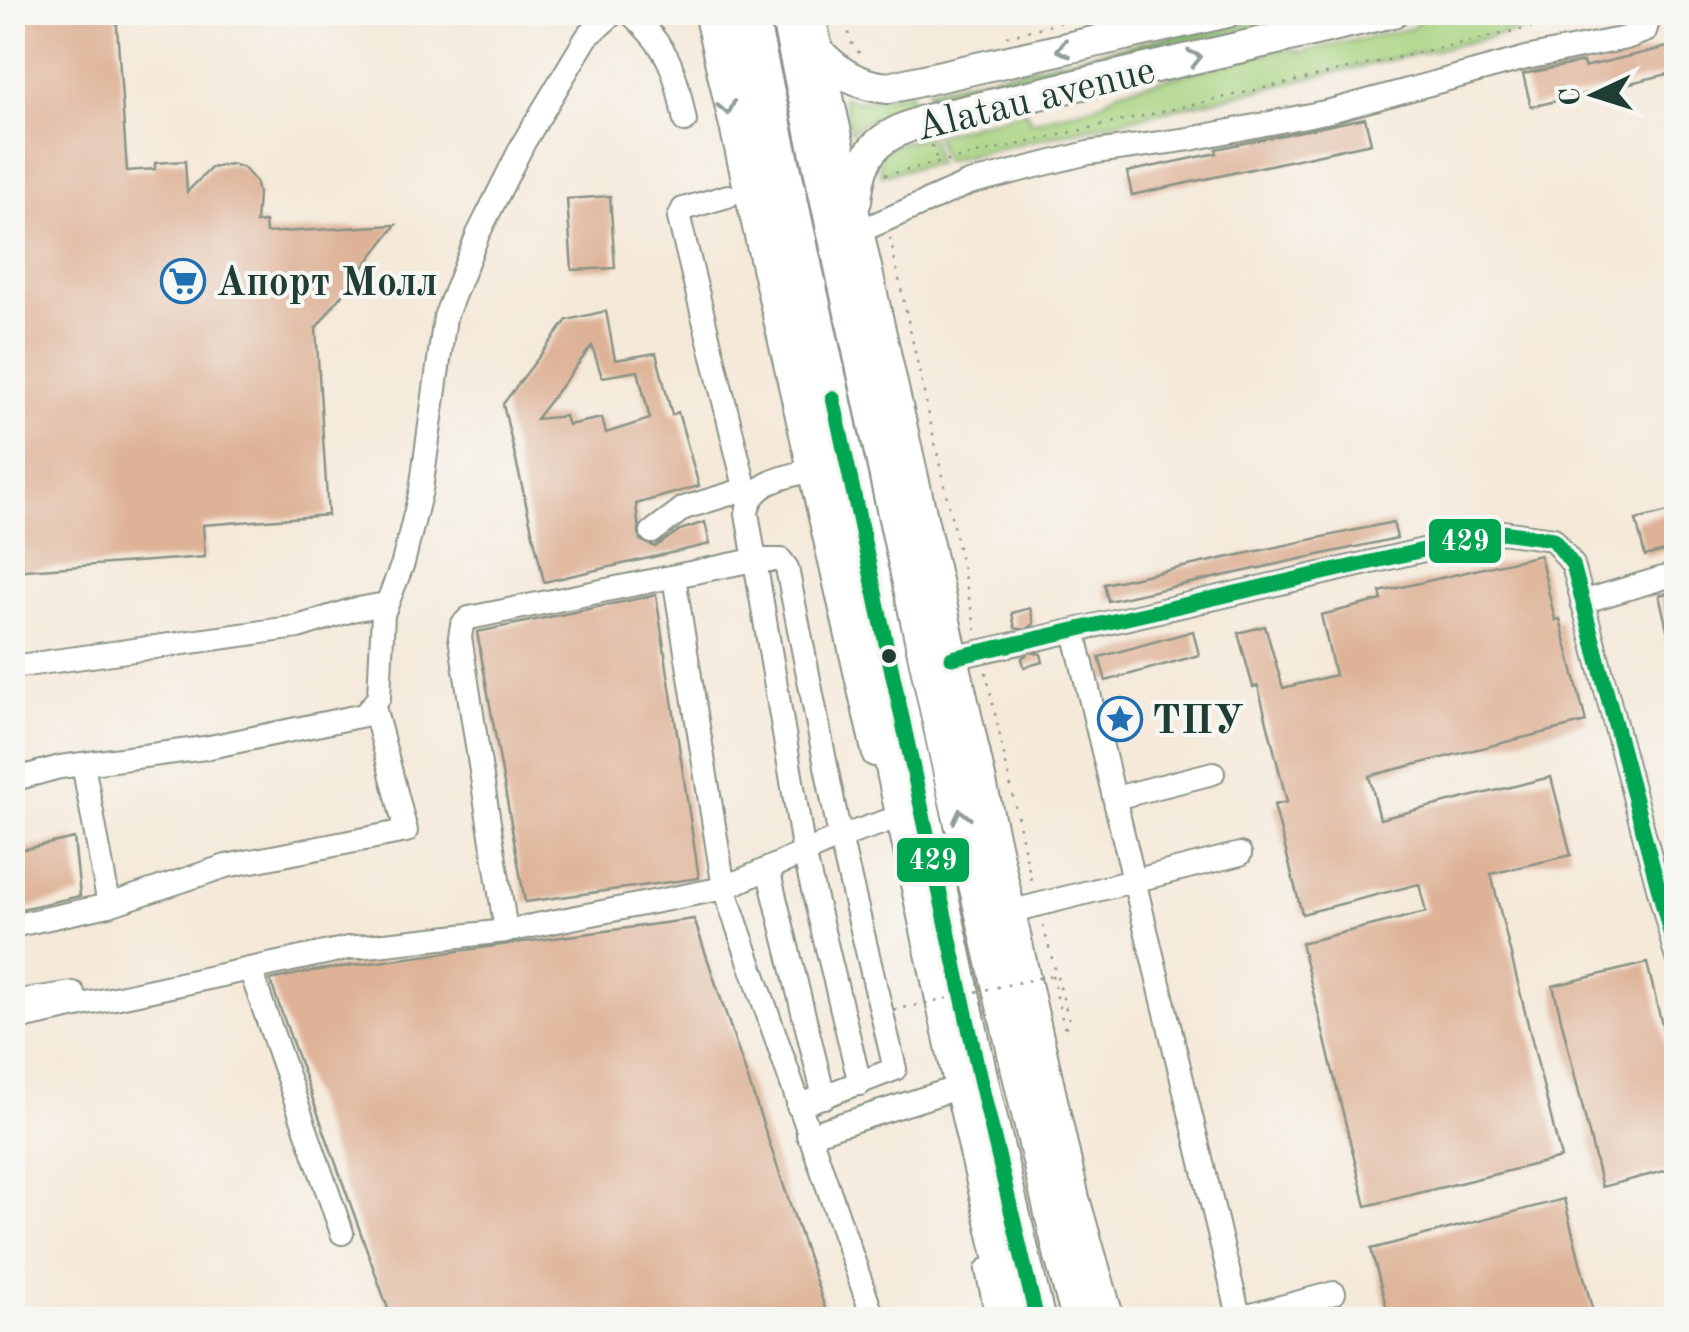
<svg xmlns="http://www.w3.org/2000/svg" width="1689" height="1332" font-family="'Old Standard TT',serif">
	<rect width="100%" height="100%" fill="#f6f6f2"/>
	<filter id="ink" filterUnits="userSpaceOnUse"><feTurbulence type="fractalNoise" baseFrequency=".01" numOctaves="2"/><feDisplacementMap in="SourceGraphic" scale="20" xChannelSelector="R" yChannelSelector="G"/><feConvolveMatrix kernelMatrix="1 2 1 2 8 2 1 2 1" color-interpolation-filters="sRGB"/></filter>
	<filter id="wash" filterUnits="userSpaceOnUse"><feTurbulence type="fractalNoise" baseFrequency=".0048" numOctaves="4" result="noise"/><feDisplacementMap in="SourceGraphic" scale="40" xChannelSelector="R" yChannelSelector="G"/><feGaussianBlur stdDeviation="2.25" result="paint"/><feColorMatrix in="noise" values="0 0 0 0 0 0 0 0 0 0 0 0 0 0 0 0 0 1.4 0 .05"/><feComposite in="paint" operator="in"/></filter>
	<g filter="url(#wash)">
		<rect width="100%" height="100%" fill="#f5e9d9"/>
		<!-- green -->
		<g fill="#a8d380" stroke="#64885a" stroke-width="2.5">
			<polygon points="1430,13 1597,13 943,161 935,135 1026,111 1031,122 1097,105 1121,90 1288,48 1301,52 1413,28 1423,14"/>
			<polygon points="910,93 914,108 863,123 851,133 843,97 857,101"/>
			<polygon points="930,136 937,163 881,175 879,154 896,144"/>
		</g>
		<!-- forest -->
		<polygon fill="#86b56e" stroke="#527951" stroke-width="2.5" points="1273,13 1294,13 1296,23 932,105 927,90"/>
		<g id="blocks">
			<!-- building -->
			<g fill="#deb297" fill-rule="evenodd">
				<polygon points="12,12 116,12 127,171 155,169 155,163 185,161 187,192 211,168 231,164 244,168 255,181 258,193 256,223 265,222 266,233 396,225 316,328 328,515 203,525 205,557 12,571"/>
				<polygon points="1676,45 1676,72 1531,107 1523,74 1583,62 1584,67"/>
				<polygon points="1365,118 1371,143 1132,195 1127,172 1217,153 1216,149"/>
				<polygon points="610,196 615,268 572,270 567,199"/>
				<path d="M606 311 615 360 656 353 672 415 678 412 699 486 636 504 640 540 655 547 680 530 705 522 710 544 544 582 503 404 567 320ZM592 346 602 377 638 371 650 419 606 433 602 418 568 425 565 416 536 419Z"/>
				<polygon points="1676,510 1676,548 1645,556 1636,520"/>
				<polygon points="1393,522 1397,538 1108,601 1104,584"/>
				<polygon points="1540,555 1555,620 1560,619 1586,722 1369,776 1380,819 1551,777 1571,855 1491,874 1561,1158 1366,1206 1301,943 1426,912 1419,884 1302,914 1274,805 1287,802 1258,686 1253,687 1238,633 1265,626 1283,688 1335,675 1321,615 1382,600 1380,592"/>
				<polygon points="1676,591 1676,646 1671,646 1659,595"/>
				<polygon points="656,595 699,878 525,902 477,632"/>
				<polygon points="1030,608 1034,624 1026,630 1015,628 1012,613"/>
				<polygon points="1193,631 1199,655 1106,681 1099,657"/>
				<polygon points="1030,652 1041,654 1043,662 1024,667 1022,658"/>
				<polygon points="74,838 80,896 12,911 12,852"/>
				<polygon points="694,919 829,1320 392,1320 270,980 312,971"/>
				<polygon points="1647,963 1676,1084 1676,1168 1602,1187 1553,986"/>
				<polygon points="1564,1199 1595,1320 1390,1320 1371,1249"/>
			</g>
		</g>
	</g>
	<g filter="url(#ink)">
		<use href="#blocks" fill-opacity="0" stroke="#8a9386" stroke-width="2.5"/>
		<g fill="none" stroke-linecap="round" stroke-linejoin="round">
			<defs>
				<g id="minor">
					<path d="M629 12C671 51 674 67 685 121"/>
					<polyline points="705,12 874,755"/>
					<polyline points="728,196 683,209 679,218 748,499"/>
					<polyline points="864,241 858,232 969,183 1088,153 1190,139 1330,111 1526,58 1626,38 1645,31 1651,12"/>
					<path d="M823 467C794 476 751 478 747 513L804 853 860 1084"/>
					<polyline points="652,532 684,508 746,489"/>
					<polyline points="674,577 724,888 840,837 902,816"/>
					<polyline points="1582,602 1676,574"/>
					<polyline points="1074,631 1240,1320"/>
					<polyline points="1037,639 1502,532 1553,539 1573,565 1676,955"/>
					<polyline points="952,658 1019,643"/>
					<polyline points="12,667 298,627 352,610 386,604"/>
					<polyline points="83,764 109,905"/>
					<polyline points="12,780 60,767 205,748 364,715 379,697 383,614 403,563 421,490 445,317 478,234 524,142 587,37 615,12"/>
					<polyline points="1115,798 1213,773"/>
					<polyline points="768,869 824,1097"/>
					<polyline points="1009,912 1240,854"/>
					<polyline points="12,926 109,905 226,866 406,831 374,707"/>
					<polyline points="506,931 460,637 462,625 469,618 754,560 781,560 787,568 840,837 895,1069 798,1106"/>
					<polyline points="250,969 342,1233"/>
					<polyline points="12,1002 73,993"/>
					<polyline points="12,1025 26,1017 348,948 506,931 724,888 874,1320"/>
					<polyline points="808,1135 960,1087"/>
					<polyline points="987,1270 998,1320"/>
					<polyline points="1240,1318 1334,1293"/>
				</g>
				<g id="major">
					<polyline points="728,12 960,1087 1014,1320"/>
					<polyline points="809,12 1074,1199 1109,1320"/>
					<path d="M818 51C840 74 857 85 888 88L1227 12"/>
					<path d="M856 201C861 148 878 137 926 120L1393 12"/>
				</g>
				<g id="highway">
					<polyline points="749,12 980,1079 1037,1320"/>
					<polyline points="788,12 956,795 1062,1254 1080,1320"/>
				</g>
			</defs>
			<!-- minor casing -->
			<use href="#minor" stroke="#8a9386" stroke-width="26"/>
			<!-- major casing -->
			<use href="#major" stroke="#8a9386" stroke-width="34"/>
			<!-- highway casing -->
			<use href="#highway" stroke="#8a9386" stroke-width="39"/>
			<!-- path -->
			<g stroke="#8a9386" stroke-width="2.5" stroke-dasharray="2.5 8" stroke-linecap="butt">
				<polyline points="844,12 851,42 860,54"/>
				<polyline points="1007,36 1102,12"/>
				<polyline points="932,145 937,161"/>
				<polyline points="885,175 1597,12"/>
				<polyline points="890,238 976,630"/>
				<polyline points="986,672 1032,884"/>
				<polyline points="1043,926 1070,1023 1064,1028"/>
				<polyline points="1052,975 1064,1027"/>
			</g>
			<!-- minor -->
			<use href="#minor" stroke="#fff" stroke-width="22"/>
			<!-- major -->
			<use href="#major" stroke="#fff" stroke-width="30"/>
			<!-- highway -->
			<use href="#highway" stroke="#fff" stroke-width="35"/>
			<!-- path-bridge -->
			<polyline stroke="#8a9386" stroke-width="2.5" stroke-dasharray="2.5 8" stroke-linecap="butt" points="894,1010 1052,975"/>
			<defs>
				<g id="bus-1">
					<polyline points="833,398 980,1079 1037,1320"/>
					<polyline points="952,658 1502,532 1553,539 1573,565 1676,955"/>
				</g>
			</defs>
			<!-- bus-1 casing -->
			<use href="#bus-1" stroke="#f6f6f2" stroke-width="22"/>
			<!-- bus-1 -->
			<use href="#bus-1" stroke="#00a651" stroke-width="15"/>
		</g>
		<!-- one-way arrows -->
		<defs><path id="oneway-chevron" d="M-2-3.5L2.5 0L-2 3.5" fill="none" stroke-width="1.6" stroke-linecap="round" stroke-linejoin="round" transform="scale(2.5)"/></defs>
		<g stroke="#8f9e9a">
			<use href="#oneway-chevron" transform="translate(1063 49) rotate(167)"/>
			<use href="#oneway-chevron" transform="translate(1195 58) rotate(-13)"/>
			<use href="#oneway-chevron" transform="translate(727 108) rotate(77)"/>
			<use href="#oneway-chevron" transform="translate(961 816) rotate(-103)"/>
		</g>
	</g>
	<!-- icons -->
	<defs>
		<symbol id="supermarket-ring" viewBox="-11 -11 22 22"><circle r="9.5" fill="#f6f6f2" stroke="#1f6fb2" stroke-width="1.5"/><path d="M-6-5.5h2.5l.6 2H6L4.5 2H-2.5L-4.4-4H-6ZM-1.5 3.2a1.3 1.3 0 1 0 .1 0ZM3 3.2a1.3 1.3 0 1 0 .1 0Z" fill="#1f6fb2"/></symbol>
		<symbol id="sight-ring" viewBox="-11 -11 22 22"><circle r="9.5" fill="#f6f6f2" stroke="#1f6fb2" stroke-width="1.5"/><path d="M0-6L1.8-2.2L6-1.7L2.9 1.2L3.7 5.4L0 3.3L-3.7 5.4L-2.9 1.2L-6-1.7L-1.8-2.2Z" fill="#1f6fb2"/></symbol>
	</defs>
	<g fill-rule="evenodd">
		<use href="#supermarket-ring" x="158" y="256" width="50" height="50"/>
		<use href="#sight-ring" x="1095" y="694" width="50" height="50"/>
	</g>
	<!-- markers -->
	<circle fill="#1f3d34" stroke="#f6f6f2" stroke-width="4" cx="889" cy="656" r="9"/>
	<g text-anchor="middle" stroke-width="8" stroke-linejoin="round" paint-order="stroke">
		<!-- street labels -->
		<g font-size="40" fill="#1f3d34" stroke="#f6f6f2">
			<text transform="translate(1035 97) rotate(-14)" y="14">Alatau avenue</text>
		</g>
		<!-- poi labels -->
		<g font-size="40" font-weight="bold" fill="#1f3d34" stroke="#f6f6f2" text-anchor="start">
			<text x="216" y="295">Апорт Молл</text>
			<text x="1152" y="733">ТПУ</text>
		</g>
	</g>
	<g stroke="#f6f6f2" stroke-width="4">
		<rect x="1427" y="517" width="76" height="48" rx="10" fill="#00a651"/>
		<rect x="895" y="836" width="76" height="48" rx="10" fill="#00a651"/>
	</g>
	<g font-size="28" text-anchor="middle" font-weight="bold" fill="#fff">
		<text x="1465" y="550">429</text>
		<text x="933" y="869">429</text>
	</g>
	<!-- margin -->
	<rect width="1689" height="1332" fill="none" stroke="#f6f6f2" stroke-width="50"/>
	<!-- north arrow -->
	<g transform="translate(1594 95) rotate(266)" stroke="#f6f6f2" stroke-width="8" paint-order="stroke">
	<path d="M0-8L18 38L0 25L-18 38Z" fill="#1f3d34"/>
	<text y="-15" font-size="28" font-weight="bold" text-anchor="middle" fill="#1f3d34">С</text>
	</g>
</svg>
